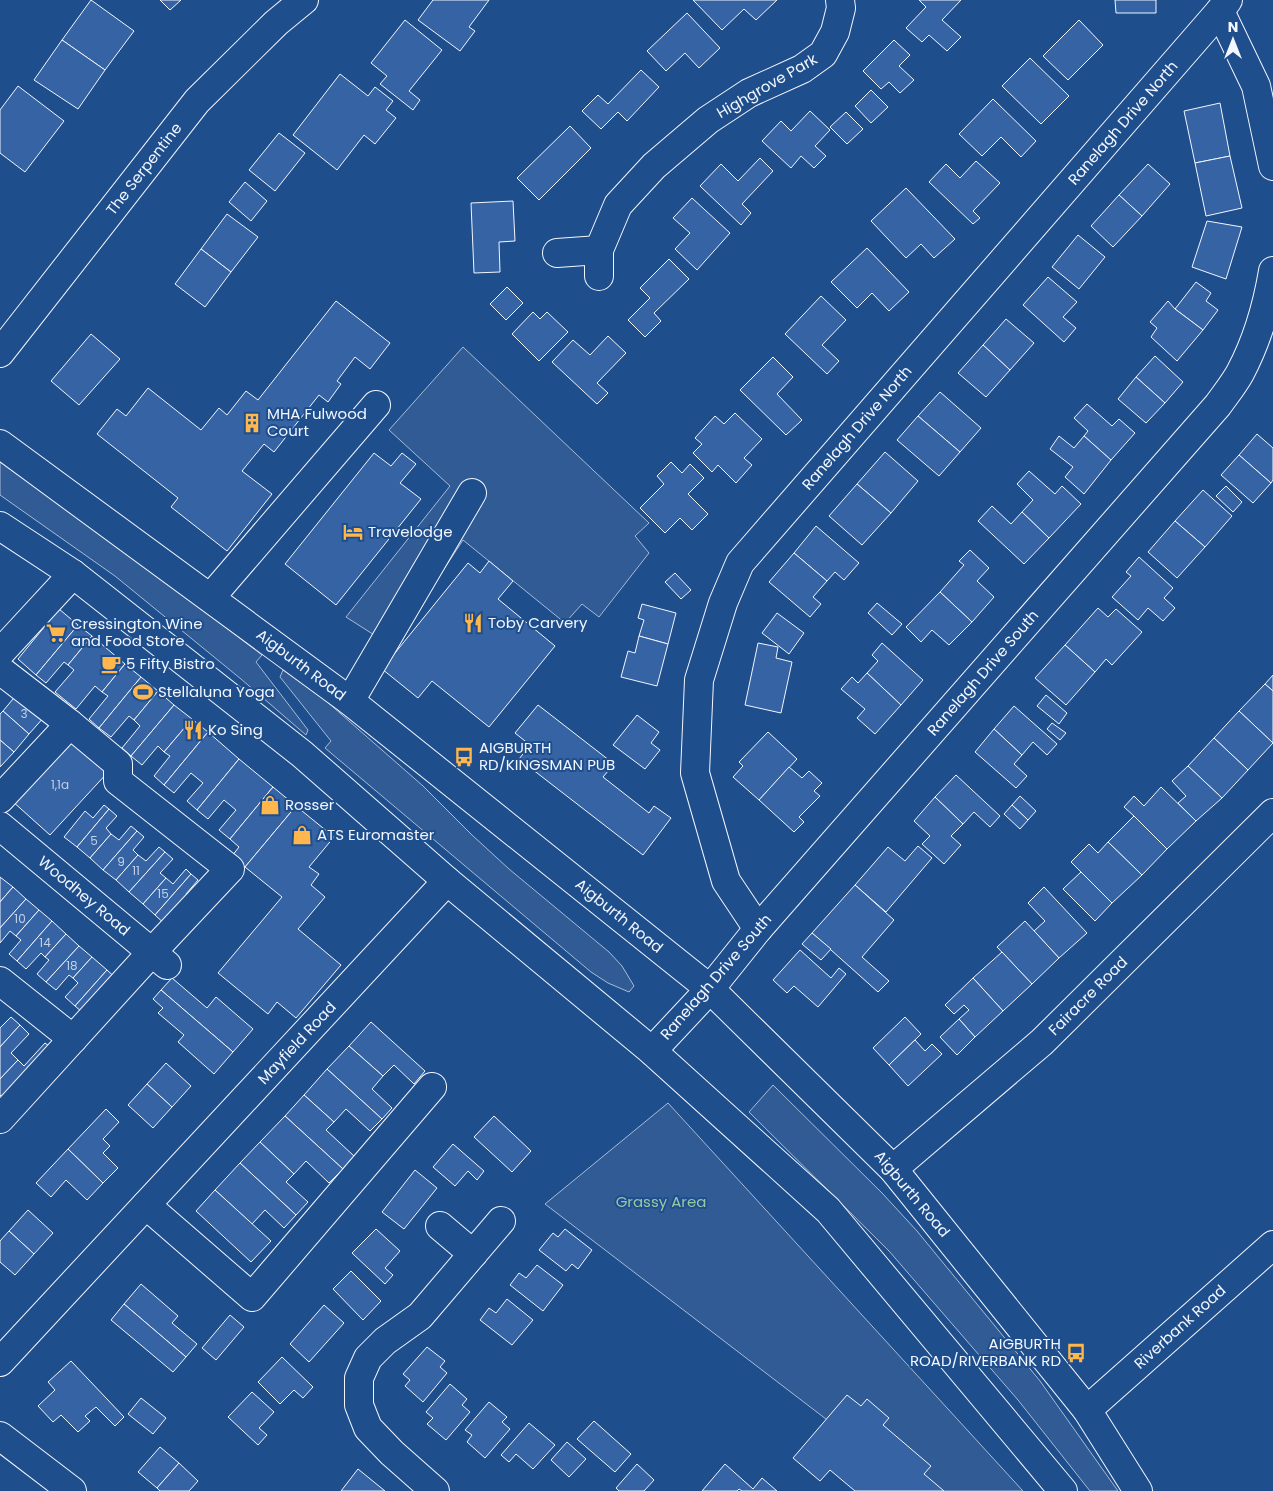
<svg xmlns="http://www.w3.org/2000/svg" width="1273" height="1491" font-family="Poppins,sans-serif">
	<rect width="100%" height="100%" fill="#1f4e8c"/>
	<!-- built -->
	<g fill="#305b95" stroke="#a8bbd7">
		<polygon points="463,347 649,523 635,536 649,553 599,617 582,604 565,623 463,540 393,647 346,617 450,486 389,430"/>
		<polygon points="0,462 132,556 262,655 256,662 308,730 306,735 241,679 115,576 0,495"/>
		<polygon points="283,670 325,700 423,786 472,835 509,869 609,952 622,966 634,986 629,992 608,983 591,972 325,748 331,741 280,677"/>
		<polygon points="773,1085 882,1193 917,1231 1040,1381 1118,1491 1090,1491 1018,1400 889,1251 749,1112"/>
		<polygon points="668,1103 1023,1491 920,1491 545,1204"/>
	</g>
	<!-- building -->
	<g fill="#3563a3" stroke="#f2f6ff">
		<polygon points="91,0 134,31 105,70 62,40"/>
		<polygon points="160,0 181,0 170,10"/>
		<polygon points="433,0 489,0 469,27 475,31 460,51 418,20"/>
		<polygon points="693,0 777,0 756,20 744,9 722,30"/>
		<polygon points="919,0 961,0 942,20 961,37 947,51 929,35 922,42 906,28 926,7"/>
		<polygon points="1115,0 1156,0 1156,13 1116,13"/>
		<polygon points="687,13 720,48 699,68 685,53 666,71 647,51"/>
		<polygon points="405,20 442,50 409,91 420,100 413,110 380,84 387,76 371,63"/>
		<polygon points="1079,20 1103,45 1068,80 1043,56"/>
		<polygon points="62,40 105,70 78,109 34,80"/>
		<polygon points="894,40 910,55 899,66 914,80 900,93 889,82 881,89 863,71"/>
		<polygon points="1030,58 1069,96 1041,124 1002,86"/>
		<polygon points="641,70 659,87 627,121 618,112 601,129 582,111 598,95 608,104"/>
		<polygon points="340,74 368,96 375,87 393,101 386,110 396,118 375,144 364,135 337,170 293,135"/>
		<polygon points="18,86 64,121 25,172 0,153 0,110"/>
		<polygon points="871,90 888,107 871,123 855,106"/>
		<polygon points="993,99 1036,141 1021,157 1001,137 982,156 959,134"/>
		<polygon points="1220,103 1230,156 1195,163 1184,111"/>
		<polygon points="810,111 830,130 815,146 826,156 814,168 801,156 791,168 762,141 781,121 791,131"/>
		<polygon points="846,112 863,129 847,144 830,127"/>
		<polygon points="570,126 591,148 539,200 517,178"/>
		<polygon points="279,133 305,153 275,191 249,170"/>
		<polygon points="1230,156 1242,208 1206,216 1195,163"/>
		<polygon points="760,158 773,171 742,204 751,213 741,225 700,186 721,164 738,181"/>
		<polygon points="976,161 1000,183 973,211 980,218 973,224 929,182 946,164 960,178"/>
		<polygon points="1148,164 1170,184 1142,216 1119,195"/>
		<polygon points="245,182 267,201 251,221 229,202"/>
		<polygon points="906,188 955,239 934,258 921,244 906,258 871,221"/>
		<polygon points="1119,195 1142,216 1113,247 1091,226"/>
		<polygon points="692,198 730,233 697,270 675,249 690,233 673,218"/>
		<polygon points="513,201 515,241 499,242 500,272 474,273 471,203"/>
		<polygon points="227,214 258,237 231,272 201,249"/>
		<polygon points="1207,221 1242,227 1226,279 1192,267"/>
		<polygon points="1078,235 1105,257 1079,289 1052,267"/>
		<polygon points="867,248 909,292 889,311 872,293 857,308 831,282"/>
		<polygon points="201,249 231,272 205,307 175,284"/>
		<polygon points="669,259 689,279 654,313 661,321 645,337 628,320 650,298 640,288"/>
		<polygon points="1048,277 1077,302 1063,317 1076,328 1064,342 1023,305"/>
		<polygon points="1196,282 1211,293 1206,301 1218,310 1203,330 1175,309"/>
		<polygon points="507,287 523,303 506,320 490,304"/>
		<polygon points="821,296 846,320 822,345 839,361 827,374 785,334"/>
		<polygon points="336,301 390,343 370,369 355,357 337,381 341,384 328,402 319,395 274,452 264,444 242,471 272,494 227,551 171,507 178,498 97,434 117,409 126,416 148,388 201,430 219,408 227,415 246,391 258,400"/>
		<polygon points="1168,301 1175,309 1203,330 1177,361 1151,337 1157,328 1150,322"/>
		<polygon points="533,312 540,319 547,312 568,332 539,361 512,334"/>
		<polygon points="1006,319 1034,343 1010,370 983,345"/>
		<polygon points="91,334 120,359 79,405 51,381"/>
		<polygon points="608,336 626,353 597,383 608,393 597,404 552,362 573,340 590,355"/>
		<polygon points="983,345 1010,370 986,397 958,373"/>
		<polygon points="1155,356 1183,382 1165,403 1136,377"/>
		<polygon points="773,357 793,377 777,394 802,420 786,435 740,390"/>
		<polygon points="1136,377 1165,403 1146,423 1118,399"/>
		<polygon points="940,392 981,428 960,452 918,416"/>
		<polygon points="1087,404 1112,426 1119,419 1135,433 1111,460 1084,436 1088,431 1074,418"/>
		<polygon points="735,413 762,439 744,458 752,465 736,483 718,465 712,472 693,453 702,444 695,438 715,416 724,424"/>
		<polygon points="918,416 960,452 939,476 897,440"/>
		<polygon points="1257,434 1273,448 1273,480 1271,483 1239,455"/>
		<polygon points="1059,436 1074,448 1084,436 1111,460 1084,494 1065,477 1073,467 1050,449"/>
		<polygon points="885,452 918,481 891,513 857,484"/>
		<polygon points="374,453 391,466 402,453 416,464 400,483 421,499 336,605 285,564"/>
		<polygon points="1239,455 1271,483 1253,503 1221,475"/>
		<polygon points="671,462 682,473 690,464 704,478 688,494 708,514 692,530 680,518 665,533 640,508 664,484 657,476"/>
		<polygon points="1029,471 1055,494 1062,486 1081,504 1049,538 1022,512 1033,500 1017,484"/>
		<polygon points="857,484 891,513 862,545 829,516"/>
		<polygon points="1226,486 1242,502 1233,512 1216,496"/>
		<polygon points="1203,490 1232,516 1205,547 1175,521"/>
		<polygon points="992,506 1011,524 1022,512 1049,538 1024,564 978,521"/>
		<polygon points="1175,521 1205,547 1177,578 1148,552"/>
		<polygon points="816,526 859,563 844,580 835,572 827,581 794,553"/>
		<polygon points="970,550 989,568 977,581 994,597 972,622 940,592 964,565 959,561"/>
		<polygon points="794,553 827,581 813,597 821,604 810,617 769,582"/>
		<polygon points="1139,557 1173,588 1164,598 1175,608 1163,621 1148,608 1138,620 1112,597 1131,576 1126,572"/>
		<polygon points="489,561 513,581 498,599 555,646 489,727 432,681 418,698 382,669 468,563 480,573"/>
		<polygon points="675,573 691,590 681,599 665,582"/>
		<polygon points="940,592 972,622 949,645 932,630 921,642 906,627"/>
		<polygon points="877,603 902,624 892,635 868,613"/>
		<polygon points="642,604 676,613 668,644 639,636 644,620 638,618"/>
		<polygon points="1098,608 1108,617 1116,609 1142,632 1112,665 1106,659 1095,672 1065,645"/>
		<polygon points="59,609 78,625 36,675 18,659"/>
		<polygon points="777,613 804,633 789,654 762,633"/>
		<polygon points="78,625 92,636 68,665 64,662 46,683 36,675"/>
		<polygon points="92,636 125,664 102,692 95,686 76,709 55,692 74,670 68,665"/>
		<polygon points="639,636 668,644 657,686 621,677 628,651 635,653"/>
		<polygon points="758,643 778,647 776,658 792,662 781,713 745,705"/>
		<polygon points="882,643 923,680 901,705 867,673 878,661 872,655"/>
		<polygon points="1065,645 1095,672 1066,705 1035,678"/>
		<polygon points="125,664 141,677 99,728 89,719 108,696 102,692"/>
		<polygon points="867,673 901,705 875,734 857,718 865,709 841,689 852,677 858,683"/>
		<polygon points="1273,675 1273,691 1265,684"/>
		<polygon points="141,677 158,691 134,720 129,716 111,737 99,728"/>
		<polygon points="1265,684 1273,691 1273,743 1239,711"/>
		<polygon points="158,691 174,705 131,756 122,748 140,726 134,720"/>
		<polygon points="18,693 45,716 29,734 3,711"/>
		<polygon points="1046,695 1067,713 1059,724 1037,706"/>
		<polygon points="174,705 192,719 164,752 158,746 142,765 131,756"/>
		<polygon points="538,705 614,764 603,777 649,813 654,806 671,818 643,855 519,759 530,745 515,733"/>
		<polygon points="1014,706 1057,744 1047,755 1033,742 1022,755 994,729"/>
		<polygon points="3,711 29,734 14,752 0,740 0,714"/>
		<polygon points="1239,711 1273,743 1248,770 1214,738"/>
		<polygon points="637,715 659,732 651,743 660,750 645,769 613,745"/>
		<polygon points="192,719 208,732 164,785 154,776 170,756 164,752"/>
		<polygon points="1052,723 1066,733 1060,740 1047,729"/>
		<polygon points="994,729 1022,755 1014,764 1027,776 1016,788 975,752"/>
		<polygon points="208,732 239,759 197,810 187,801 203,783 191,773 174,793 164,785"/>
		<polygon points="768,732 797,759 759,800 733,777 743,766 739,762"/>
		<polygon points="70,736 109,771 50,835 11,800"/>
		<polygon points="1214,738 1248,770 1222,798 1188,766"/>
		<polygon points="0,740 14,752 0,767"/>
		<polygon points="239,759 273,787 230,839 219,830 236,810 224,800 208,819 197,810"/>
		<polygon points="1188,766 1222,798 1196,821 1178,803 1186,796 1172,781"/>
		<polygon points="789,767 802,778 809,771 822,783 814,791 820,796 799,817 804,822 794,832 759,800"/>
		<polygon points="956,775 1000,816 990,827 974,812 963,824 935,797"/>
		<polygon points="273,787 296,806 245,867 232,856 239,847 230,839"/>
		<polygon points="1161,787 1196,821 1167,849 1134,816 1124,807 1134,796 1144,806"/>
		<polygon points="1020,796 1036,811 1028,820 1012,805"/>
		<polygon points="935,797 963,824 951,836 961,845 944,864 922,844 930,836 914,821"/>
		<polygon points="104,805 109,809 77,847 64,837 85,811 93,818"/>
		<polygon points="1012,805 1028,820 1020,829 1004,814"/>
		<polygon points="296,806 334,837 309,867 319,874 311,885 325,897 298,929 341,965 296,1018 277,1002 268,1014 218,973 282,897 245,867"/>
		<polygon points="109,809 117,816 106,828 111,834 90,858 77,847"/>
		<polygon points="1134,816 1167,849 1142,875 1108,842"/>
		<polygon points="131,826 137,831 103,870 90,858 111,834 119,840"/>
		<polygon points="137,831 144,837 133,850 138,855 116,880 103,870"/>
		<polygon points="1108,842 1142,875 1112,903 1071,862 1089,844 1098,853"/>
		<polygon points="918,846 932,858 886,912 855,885 888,847 905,861"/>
		<polygon points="159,847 165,852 129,892 116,880 138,855 146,861"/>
		<polygon points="165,852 173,859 160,873 166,878 143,904 129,892"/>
		<polygon points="186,869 191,874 155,915 143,904 166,878 173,884"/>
		<polygon points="1081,872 1112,903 1095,921 1063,889"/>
		<polygon points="191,874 198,880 186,894 193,899 168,927 155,915"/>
		<polygon points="0,877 13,887 0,902"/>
		<polygon points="855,885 894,920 862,957 889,981 878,992 812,933"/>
		<polygon points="13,887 26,899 0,928 0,902"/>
		<polygon points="1044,887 1087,933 1059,958 1034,931 1045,921 1028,903"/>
		<polygon points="26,899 39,910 16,936 10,931 0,943 0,928"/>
		<polygon points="39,910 52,921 17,961 9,954 21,940 16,936"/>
		<polygon points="52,921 66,934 45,957 41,953 26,969 17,961"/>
		<polygon points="1025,921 1059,958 1032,984 997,947"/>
		<polygon points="812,933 831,949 821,960 802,944"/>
		<polygon points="66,934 79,946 46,982 37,974 49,960 45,957"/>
		<polygon points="79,946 92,957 73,978 69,975 56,990 46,982"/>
		<polygon points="800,950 831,978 839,968 846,974 818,1007 794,986 787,993 773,980"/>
		<polygon points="1002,952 1032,984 1003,1011 973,978"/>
		<polygon points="92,957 107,970 75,1006 65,997 78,983 73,978"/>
		<polygon points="107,970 120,982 82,1012 75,1006"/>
		<polygon points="172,978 207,1008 216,997 253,1029 233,1052 161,990"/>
		<polygon points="973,978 1003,1011 975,1037 959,1019 969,1010 964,1005 954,1014 945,1005"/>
		<polygon points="161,990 233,1052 214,1074 178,1042 184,1035 158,1013 163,1008 153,999"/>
		<polygon points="11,1017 20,1025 0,1047 0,1028"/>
		<polygon points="905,1017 921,1034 889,1065 873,1048"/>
		<polygon points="959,1019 975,1037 957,1055 940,1037"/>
		<polygon points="371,1022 425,1071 414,1084 394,1065 383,1076 349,1046"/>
		<polygon points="20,1025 29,1034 11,1053 18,1060 0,1079 0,1047"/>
		<polygon points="915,1040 925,1051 932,1044 942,1054 908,1086 889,1065"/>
		<polygon points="45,1043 54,1050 7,1101 0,1095 0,1079 18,1060 24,1066"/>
		<polygon points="349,1046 383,1076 372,1089 392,1108 382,1119 327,1069"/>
		<polygon points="166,1063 191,1086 172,1107 147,1084"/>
		<polygon points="327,1069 382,1119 370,1131 346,1109 334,1122 304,1095"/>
		<polygon points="147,1084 172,1107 153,1128 128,1105"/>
		<polygon points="304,1095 334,1122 326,1130 354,1156 343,1169 285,1116"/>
		<polygon points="106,1109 119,1122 103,1139 110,1146 103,1153 118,1168 103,1183 68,1149"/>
		<polygon points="285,1116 343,1169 329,1183 306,1161 294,1174 260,1142"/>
		<polygon points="494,1116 531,1151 512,1172 474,1137"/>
		<polygon points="260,1142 294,1174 286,1182 308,1202 296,1215 240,1163"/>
		<polygon points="453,1144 484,1171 477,1180 468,1171 455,1186 433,1167"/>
		<polygon points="68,1149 103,1183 87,1200 66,1180 51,1197 36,1183"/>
		<polygon points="240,1163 296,1215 284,1228 265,1210 252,1224 215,1190"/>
		<polygon points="415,1170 437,1188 404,1229 382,1212"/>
		<polygon points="215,1190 271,1241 251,1262 196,1211"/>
		<polygon points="28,1210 53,1233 34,1254 9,1231"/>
		<polygon points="376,1229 400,1251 385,1268 393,1275 385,1284 352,1253"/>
		<polygon points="565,1229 592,1250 578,1269 572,1264 566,1271 539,1250 553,1233 558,1237"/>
		<polygon points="9,1231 34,1254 15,1275 0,1262 0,1241"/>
		<polygon points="537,1265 563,1285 543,1311 510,1285 519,1273 526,1278"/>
		<polygon points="351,1271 381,1301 363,1320 333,1289"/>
		<polygon points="141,1284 178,1316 172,1323 197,1344 186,1357 124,1304"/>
		<polygon points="507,1299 533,1320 512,1345 480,1320 489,1308 496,1313"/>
		<polygon points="124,1304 186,1357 173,1372 111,1320"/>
		<polygon points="324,1305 344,1323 309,1362 290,1344"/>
		<polygon points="230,1315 244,1327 216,1360 202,1348"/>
		<polygon points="427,1347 445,1361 440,1367 447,1373 423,1402 405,1386 410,1380 403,1374"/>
		<polygon points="282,1357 313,1387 303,1398 294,1390 280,1404 258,1382"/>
		<polygon points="71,1361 124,1417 115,1426 96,1407 85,1416 90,1421 78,1432 61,1415 53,1422 38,1406 55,1390 48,1382"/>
		<polygon points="450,1384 467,1399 462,1405 470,1412 446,1440 427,1424 433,1418 426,1412"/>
		<polygon points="252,1392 274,1412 259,1428 267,1435 258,1445 228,1417"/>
		<polygon points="847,1395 861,1406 867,1399 889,1418 883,1425 931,1466 924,1474 944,1491 855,1491 830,1470 820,1481 793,1458"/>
		<polygon points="141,1398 166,1418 153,1434 128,1414"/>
		<polygon points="489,1402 507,1417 502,1422 510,1429 485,1458 467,1442 472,1435 465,1430"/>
		<polygon points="594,1421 631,1454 615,1472 577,1439"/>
		<polygon points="529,1423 555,1445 533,1469 516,1454 509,1462 501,1455"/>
		<polygon points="567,1442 586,1459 569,1477 551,1460"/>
		<polygon points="160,1447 179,1463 157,1488 138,1472"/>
		<polygon points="179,1463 198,1481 189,1491 160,1491 157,1488"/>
		<polygon points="637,1464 654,1480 644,1491 619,1491 616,1488"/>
		<polygon points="725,1464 753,1489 762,1478 777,1491 742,1491 739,1489 737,1491 702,1491"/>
		<polygon points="358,1469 385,1491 341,1491"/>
	</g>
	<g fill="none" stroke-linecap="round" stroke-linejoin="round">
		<defs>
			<g id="minor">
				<polyline points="1220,11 1256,86 1273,166"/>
				<polyline points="557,253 599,250"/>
				<polyline points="599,276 599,250 618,205 654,166 708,120 749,93 802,69 823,54 835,32 841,8 840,0"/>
				<polyline points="0,353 197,101 276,23 304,0"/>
				<polyline points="211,597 376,405"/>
				<polyline points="0,653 73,574"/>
				<polyline points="0,670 70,724 118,764 118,781 230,869 152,952 0,1119"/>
				<polyline points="350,701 472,493"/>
				<polyline points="0,799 70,724"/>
				<polyline points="0,826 167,965"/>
				<polyline points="758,929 726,881 695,773 699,680 723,603 740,563 1220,11 1228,0"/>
				<polyline points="0,981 73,1039"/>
				<path d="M652 1051 710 989 758 929 1218 405C1225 395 1234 384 1240 373 1257 341 1267 307 1273 271"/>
				<polyline points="893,1169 1042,1042 1273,813"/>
				<polyline points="146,1205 252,1297 432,1087"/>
				<polyline points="440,1226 473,1254"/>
				<polyline points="0,1362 447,881"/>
				<polyline points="1087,1410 1273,1245"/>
				<polyline points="0,1436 72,1491"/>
				<polyline points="435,1491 392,1453 368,1428 359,1405 359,1378 368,1358 385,1341 420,1316 501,1221"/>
			</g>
			<g id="highway">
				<polyline points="0,444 350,701 710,989 893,1169 1087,1410 1138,1491"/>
				<polyline points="0,526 73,574 302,754 447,881 652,1051 828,1210 1063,1491"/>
			</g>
		</defs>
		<!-- minor casing -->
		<use href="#minor" stroke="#f2f6ff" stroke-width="30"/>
		<!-- highway casing -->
		<use href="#highway" stroke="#f2f6ff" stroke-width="30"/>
		<!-- minor -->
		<use href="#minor" stroke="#1f4e8c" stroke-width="28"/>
		<!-- highway -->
		<use href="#highway" stroke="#1f4e8c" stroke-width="28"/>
	</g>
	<!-- icons -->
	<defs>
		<symbol id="building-bare" viewBox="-9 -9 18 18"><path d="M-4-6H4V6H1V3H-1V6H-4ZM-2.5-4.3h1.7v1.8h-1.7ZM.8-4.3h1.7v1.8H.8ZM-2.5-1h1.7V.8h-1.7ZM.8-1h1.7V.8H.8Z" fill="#ffb74d" stroke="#1f4e8c" stroke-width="2.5" paint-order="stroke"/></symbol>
		<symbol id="hotel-bare" viewBox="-9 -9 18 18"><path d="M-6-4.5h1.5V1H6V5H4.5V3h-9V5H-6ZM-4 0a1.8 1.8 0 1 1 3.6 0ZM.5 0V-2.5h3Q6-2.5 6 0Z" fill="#ffb74d" stroke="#1f4e8c" stroke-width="2.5" paint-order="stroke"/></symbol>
		<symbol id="restaurant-bare" viewBox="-9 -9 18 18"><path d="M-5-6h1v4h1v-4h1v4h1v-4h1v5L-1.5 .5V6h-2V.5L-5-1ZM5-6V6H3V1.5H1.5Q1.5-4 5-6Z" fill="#ffb74d" stroke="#1f4e8c" stroke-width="2.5" paint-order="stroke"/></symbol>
		<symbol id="supermarket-bare" viewBox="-9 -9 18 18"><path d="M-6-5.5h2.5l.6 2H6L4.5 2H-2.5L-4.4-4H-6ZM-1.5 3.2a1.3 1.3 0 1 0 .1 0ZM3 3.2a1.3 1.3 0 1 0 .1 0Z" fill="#ffb74d" stroke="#1f4e8c" stroke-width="2.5" paint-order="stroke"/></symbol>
		<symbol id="cafe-bare" viewBox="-9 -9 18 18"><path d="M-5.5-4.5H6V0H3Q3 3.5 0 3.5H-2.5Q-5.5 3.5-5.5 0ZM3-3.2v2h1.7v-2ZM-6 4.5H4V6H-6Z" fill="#ffb74d" stroke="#1f4e8c" stroke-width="2.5" paint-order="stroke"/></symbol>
		<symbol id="stadium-bare" viewBox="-9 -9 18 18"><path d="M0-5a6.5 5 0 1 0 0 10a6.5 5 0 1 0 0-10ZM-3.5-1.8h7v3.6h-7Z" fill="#ffb74d" stroke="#1f4e8c" stroke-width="2.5" paint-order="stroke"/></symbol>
		<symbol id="bus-bare" viewBox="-9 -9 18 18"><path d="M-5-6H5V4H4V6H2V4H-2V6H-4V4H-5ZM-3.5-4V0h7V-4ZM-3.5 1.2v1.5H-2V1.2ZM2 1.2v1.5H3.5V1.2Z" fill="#ffb74d" stroke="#1f4e8c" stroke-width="2.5" paint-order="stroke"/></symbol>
		<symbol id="shop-bare" viewBox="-9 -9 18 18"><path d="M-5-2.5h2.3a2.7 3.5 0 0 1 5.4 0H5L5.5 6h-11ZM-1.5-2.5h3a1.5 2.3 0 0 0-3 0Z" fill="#ffb74d" stroke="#1f4e8c" stroke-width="2.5" paint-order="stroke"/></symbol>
	</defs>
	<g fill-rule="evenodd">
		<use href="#building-bare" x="238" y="409" width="28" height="28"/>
		<use href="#hotel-bare" x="339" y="518" width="28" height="28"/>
		<use href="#restaurant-bare" x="459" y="609" width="28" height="28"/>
		<use href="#supermarket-bare" x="42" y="619" width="28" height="28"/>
		<use href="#cafe-bare" x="97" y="650" width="28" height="28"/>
		<use href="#stadium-bare" x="129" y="678" width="28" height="28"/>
		<use href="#restaurant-bare" x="179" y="716" width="28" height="28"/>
		<use href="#bus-bare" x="450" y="743" width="28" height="28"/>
		<use href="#shop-bare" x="256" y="791" width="28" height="28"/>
		<use href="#shop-bare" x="288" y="821" width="28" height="28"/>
		<use href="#bus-bare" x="1062" y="1339" width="28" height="28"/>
	</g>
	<g text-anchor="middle" stroke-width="4" stroke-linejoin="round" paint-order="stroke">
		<!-- number labels -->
		<g font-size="12" fill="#c3d1e8">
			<text x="24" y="718">3</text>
			<text x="60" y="789">1,1a</text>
			<text x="94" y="845">5</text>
			<text x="121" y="866">9</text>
			<text x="136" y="875">11</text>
			<text x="163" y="898">15</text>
			<text x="20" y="923">10</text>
			<text x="45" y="947">14</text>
			<text x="72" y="970">18</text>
		</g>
		<!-- street labels -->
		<g font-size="15" fill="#f2f6ff" stroke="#1f4e8c">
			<text transform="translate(767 86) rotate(-30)" y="5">Highgrove Park</text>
			<text transform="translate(1123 123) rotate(-49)" y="5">Ranelagh Drive North</text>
			<text transform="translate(144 169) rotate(-52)" y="5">The Serpentine</text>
			<text transform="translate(857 428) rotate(-49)" y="5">Ranelagh Drive North</text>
			<text transform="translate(301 665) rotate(37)" y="5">Aigburth Road</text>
			<text transform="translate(983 673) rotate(-49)" y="5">Ranelagh Drive South</text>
			<text transform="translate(84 896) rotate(40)" y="5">Woodhey Road</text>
			<text transform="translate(619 916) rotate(39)" y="5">Aigburth Road</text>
			<text transform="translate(716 977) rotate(-49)" y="5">Ranelagh Drive South</text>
			<text transform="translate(1088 996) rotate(-45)" y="5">Fairacre Road</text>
			<text transform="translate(297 1043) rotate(-47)" y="5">Mayfield Road</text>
			<text transform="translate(912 1194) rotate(50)" y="5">Aigburth Road</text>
			<text transform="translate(1180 1327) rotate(-42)" y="5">Riverbank Road</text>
		</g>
		<!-- poi labels -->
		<g font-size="15" fill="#f2f6ff" stroke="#1f4e8c" text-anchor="start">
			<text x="267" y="419">MHA Fulwood<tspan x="267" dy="17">Court</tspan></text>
			<text x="368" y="537">Travelodge</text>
			<text x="488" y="628">Toby Carvery</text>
			<text x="71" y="629">Cressington Wine<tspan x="71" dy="17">and Food Store</tspan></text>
			<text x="126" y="669">5 Fifty Bistro</text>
			<text x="158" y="697">Stellaluna Yoga</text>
			<text x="208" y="735">Ko Sing</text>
			<text x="479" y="753">AIGBURTH<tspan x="479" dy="17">RD/KINGSMAN PUB</tspan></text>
			<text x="285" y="810">Rosser</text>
			<text x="317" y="840">ATS Euromaster</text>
			<text x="1061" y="1349" text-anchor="end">AIGBURTH<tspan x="1061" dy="17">ROAD/RIVERBANK RD</tspan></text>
		</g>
		<!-- park labels -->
		<g font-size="15" fill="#97c8a6" stroke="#1f4e8c">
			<text x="661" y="1207">Grassy Area</text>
		</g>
	</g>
	<!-- north arrow -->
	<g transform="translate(1233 40)" stroke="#1f4e8c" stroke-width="4" paint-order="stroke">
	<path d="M0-4L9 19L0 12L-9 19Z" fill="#f2f6ff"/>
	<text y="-8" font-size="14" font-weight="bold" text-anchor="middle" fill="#f2f6ff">N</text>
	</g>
</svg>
